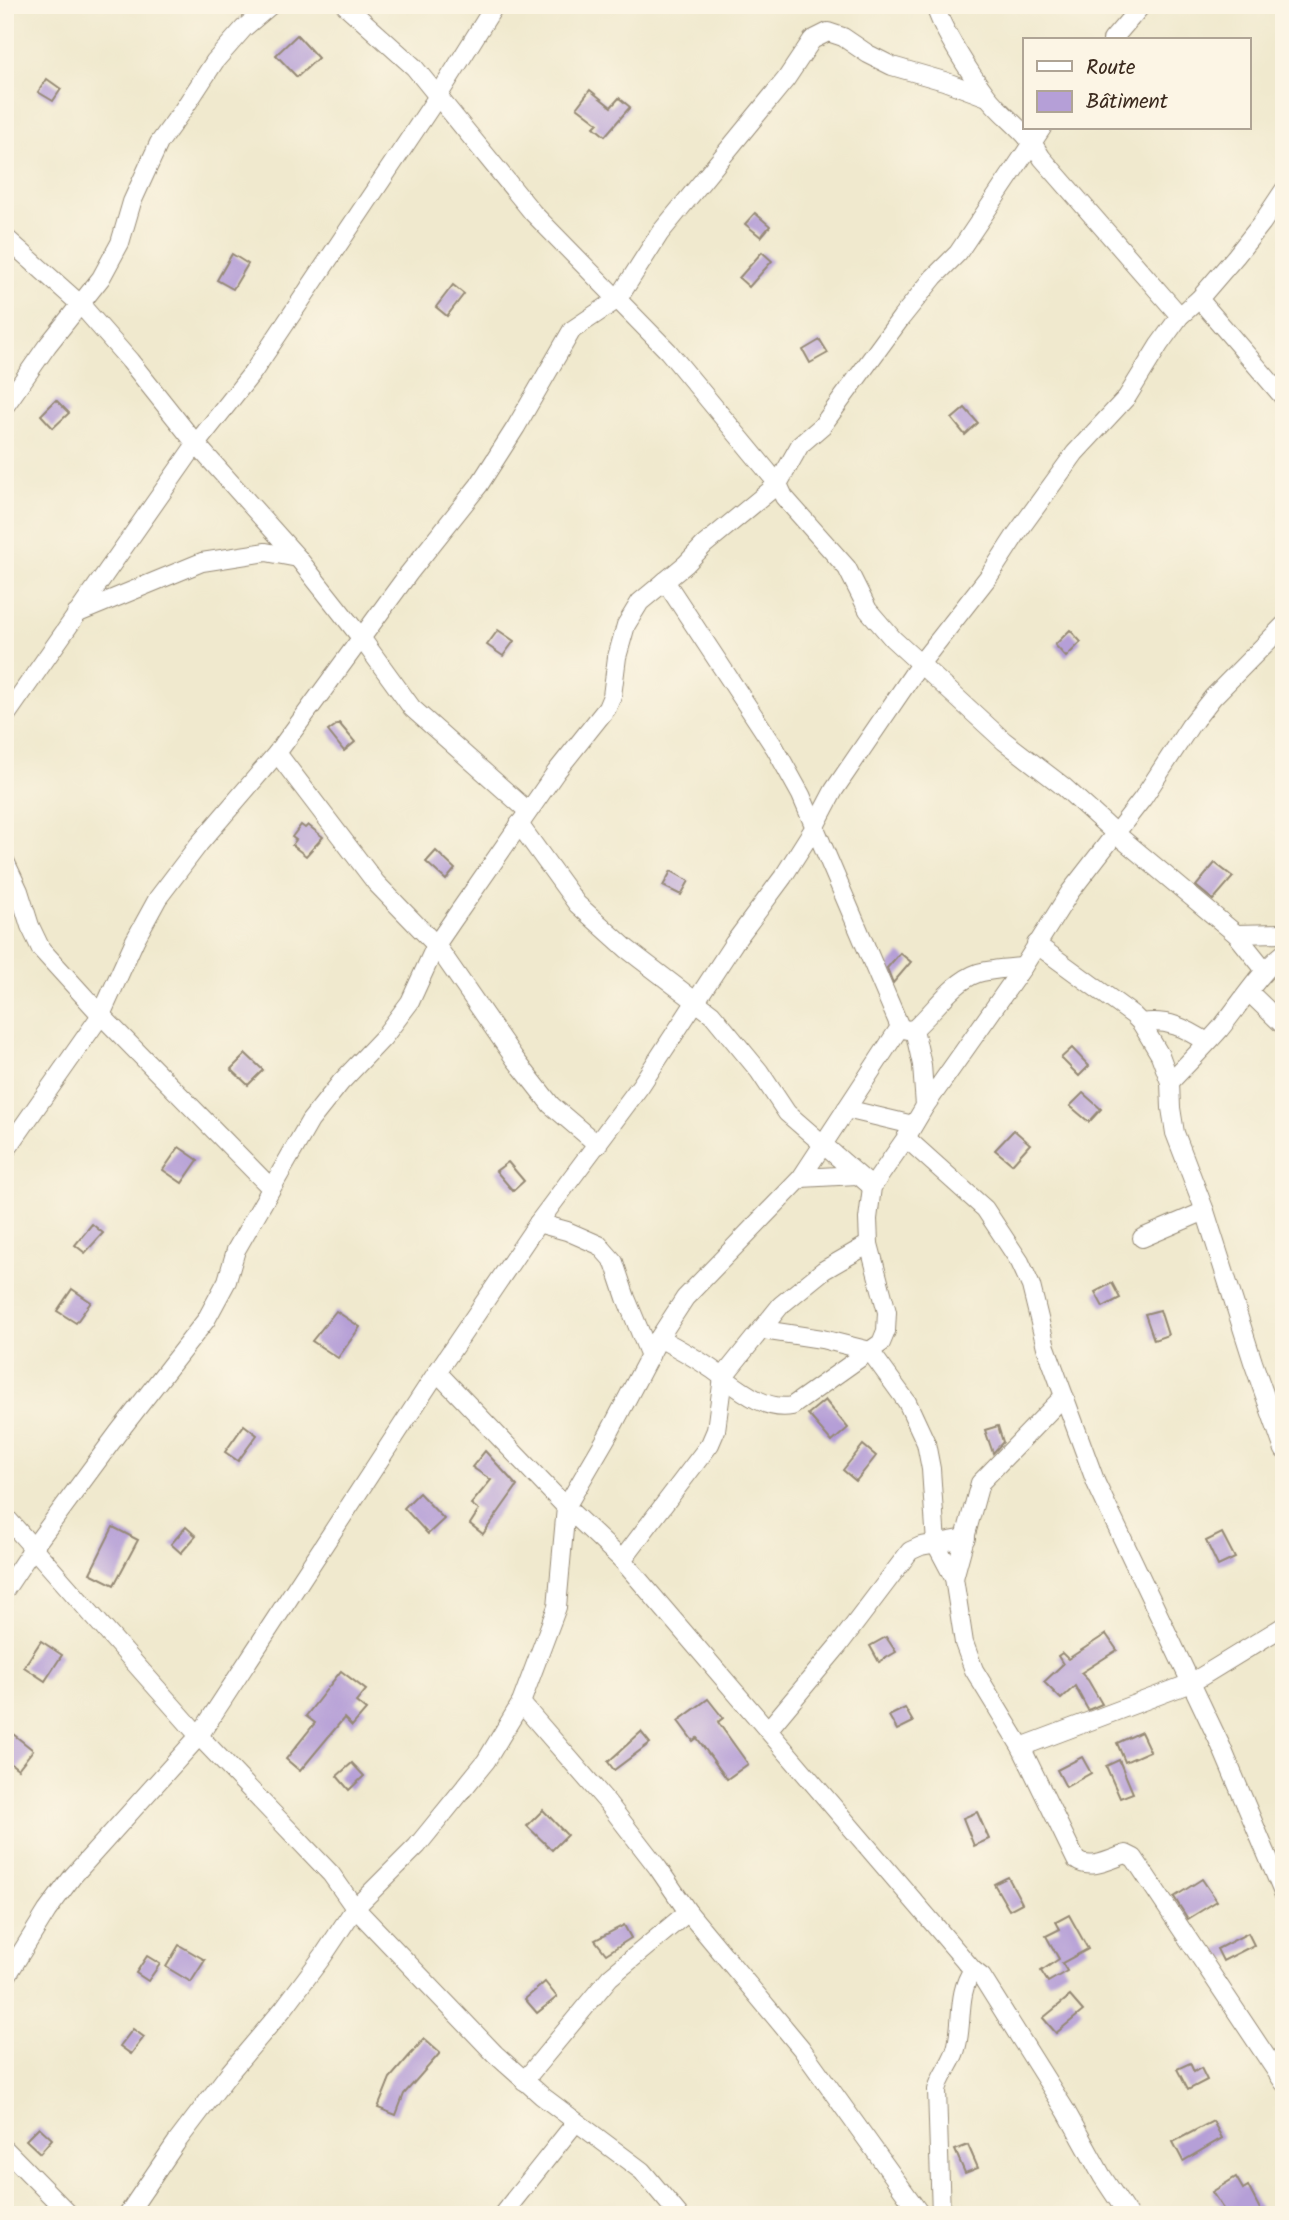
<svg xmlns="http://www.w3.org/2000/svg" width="1289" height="2220" font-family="Kalam,sans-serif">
	<rect width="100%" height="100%" fill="#fcf5e5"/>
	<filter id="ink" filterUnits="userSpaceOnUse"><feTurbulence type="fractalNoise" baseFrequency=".0143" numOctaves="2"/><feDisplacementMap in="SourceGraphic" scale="14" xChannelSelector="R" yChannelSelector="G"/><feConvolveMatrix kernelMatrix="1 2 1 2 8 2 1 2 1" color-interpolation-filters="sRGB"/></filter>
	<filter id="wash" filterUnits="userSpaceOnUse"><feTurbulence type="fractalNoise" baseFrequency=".00686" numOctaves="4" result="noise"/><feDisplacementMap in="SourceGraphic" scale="28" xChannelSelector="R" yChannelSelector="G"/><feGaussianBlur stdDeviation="1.57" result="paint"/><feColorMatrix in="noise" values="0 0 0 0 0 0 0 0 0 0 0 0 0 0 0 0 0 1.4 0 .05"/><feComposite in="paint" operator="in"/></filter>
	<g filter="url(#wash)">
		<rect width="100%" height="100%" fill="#f0e9ce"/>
		<g id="blocks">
			<!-- building -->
			<g fill="#b59fd7">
				<polygon points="297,35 318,58 297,77 276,55"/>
				<polygon points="47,79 61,89 53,101 38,92"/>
				<polygon points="590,90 611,107 619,98 630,107 605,136 594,127 598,123 577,107"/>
				<polygon points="755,213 770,226 761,237 745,224"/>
				<polygon points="762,252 772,261 749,287 739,278"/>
				<polygon points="232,254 248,264 233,289 217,280"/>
				<polygon points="453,285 464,294 447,316 436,307"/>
				<polygon points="820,340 828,353 810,363 803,350"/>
				<polygon points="56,400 69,413 53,428 41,415"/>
				<polygon points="965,408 978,423 965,435 952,419"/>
				<polygon points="498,630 514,641 503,656 487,645"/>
				<polygon points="1070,630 1081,642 1066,657 1055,645"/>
				<polygon points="339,723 355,742 344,751 328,731"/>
				<polygon points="301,825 305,828 308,825 323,837 306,856 292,845 296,840 292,837"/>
				<polygon points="436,851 455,869 446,880 426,862"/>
				<polygon points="1215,863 1233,877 1213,900 1196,886"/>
				<polygon points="671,871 689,881 681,895 663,886"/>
				<polygon points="900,953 911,962 893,983 887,968"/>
				<polygon points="1072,1048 1089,1066 1079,1076 1061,1058"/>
				<polygon points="246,1054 263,1070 248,1085 231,1069"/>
				<polygon points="1083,1093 1101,1109 1089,1122 1070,1106"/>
				<polygon points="1014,1130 1030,1144 1012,1164 995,1150"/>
				<polygon points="179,1147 198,1160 182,1183 163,1170"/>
				<polygon points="508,1162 524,1181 513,1191 496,1171"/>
				<polygon points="92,1224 103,1233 85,1253 75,1245"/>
				<polygon points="1112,1283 1120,1298 1103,1307 1095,1292"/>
				<polygon points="72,1289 91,1302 76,1323 57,1311"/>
				<polygon points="1160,1310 1168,1335 1154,1340 1145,1314"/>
				<polygon points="336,1311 360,1327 338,1358 312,1341"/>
				<polygon points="825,1400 848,1428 832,1442 808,1414"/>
				<polygon points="244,1425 257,1435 238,1461 225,1452"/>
				<polygon points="998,1426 1003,1442 993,1453 985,1430"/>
				<polygon points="863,1445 876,1456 856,1481 843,1470"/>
				<polygon points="485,1451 517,1486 483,1534 470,1524 479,1510 471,1504 491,1480 472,1467"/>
				<polygon points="419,1493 444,1519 428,1534 404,1508"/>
				<polygon points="113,1527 138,1540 114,1585 90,1573"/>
				<polygon points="186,1527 196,1536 181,1553 171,1544"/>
				<polygon points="1222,1533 1235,1558 1218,1566 1206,1541"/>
				<polygon points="1106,1634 1117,1650 1081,1673 1088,1680 1102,1704 1088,1710 1075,1686 1061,1699 1044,1682 1063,1664 1058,1656 1062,1653 1068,1659"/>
				<polygon points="886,1637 896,1652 879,1662 870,1646"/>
				<polygon points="41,1641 62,1655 45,1681 24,1667"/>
				<polygon points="341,1671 366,1690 356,1702 366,1710 352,1726 344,1718 300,1771 286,1759 315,1723 306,1716"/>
				<polygon points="708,1699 723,1718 718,1722 748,1764 727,1779 697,1738 693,1741 678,1721"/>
				<polygon points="905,1708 913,1722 897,1730 889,1716"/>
				<polygon points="641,1732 650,1743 614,1770 608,1762"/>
				<polygon points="1141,1732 1150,1751 1125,1762 1117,1743"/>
				<polygon points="13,1734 33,1750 18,1769 5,1759 5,1744"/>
				<polygon points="1082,1757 1091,1773 1066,1787 1057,1770"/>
				<polygon points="1119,1760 1133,1793 1120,1798 1106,1766"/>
				<polygon points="352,1763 364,1776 349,1790 337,1776"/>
				<polygon points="543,1810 567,1835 552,1850 527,1826"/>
				<polygon points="977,1812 989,1839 974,1846 963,1818"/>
				<polygon points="1008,1877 1022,1903 1009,1910 994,1884"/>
				<polygon points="1202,1879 1217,1901 1188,1919 1174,1897"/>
				<polygon points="1069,1915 1088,1949 1062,1963 1067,1971 1048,1982 1041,1971 1059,1959 1046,1936 1060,1929 1056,1922"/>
				<polygon points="624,1925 631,1938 606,1954 595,1940"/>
				<polygon points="1248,1933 1254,1945 1223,1961 1217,1949"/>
				<polygon points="179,1945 205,1960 191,1982 166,1967"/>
				<polygon points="147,1956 160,1964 148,1981 136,1973"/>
				<polygon points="545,1982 557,1997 537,2013 525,1999"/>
				<polygon points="1070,1996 1083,2011 1056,2033 1043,2018"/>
				<polygon points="133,2029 144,2037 131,2054 120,2046"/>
				<polygon points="424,2039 440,2053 404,2094 396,2115 378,2108 390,2078"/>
				<polygon points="1190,2063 1194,2072 1201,2068 1207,2080 1188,2090 1177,2069"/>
				<polygon points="1213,2121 1222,2138 1183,2161 1173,2142"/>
				<polygon points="39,2127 52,2139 40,2153 26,2140"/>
				<polygon points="968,2145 978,2168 965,2173 955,2150"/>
				<polygon points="1236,2177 1243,2189 1248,2186 1263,2215 1227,2215 1212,2192"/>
			</g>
		</g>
	</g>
	<g filter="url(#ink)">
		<use href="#blocks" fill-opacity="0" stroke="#968a76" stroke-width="2"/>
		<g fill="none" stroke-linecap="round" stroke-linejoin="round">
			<defs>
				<g id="street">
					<polyline points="345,5 414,67 533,213 668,351 778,484 784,497 847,568 868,610 893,639 1004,741 1064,787 1115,833 1236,934 1264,969"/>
					<path d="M935 5C941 29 972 76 987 96 1005 119 1027 131 1042 158L1180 316"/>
					<polyline points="1112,40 1142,5"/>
					<polyline points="5,237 81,305 130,361 196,444 298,558 362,639 412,708 528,811"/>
					<polyline points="1199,299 1284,398"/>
					<polyline points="5,406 47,346 101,278 120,243 132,202 159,143 185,107 215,61 244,28 271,5"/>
					<polyline points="665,581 775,748 801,795 900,1027"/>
					<polyline points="76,614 202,562 266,552 298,558"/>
					<polyline points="5,717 196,444 253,372 438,96 495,5"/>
					<polyline points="277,753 376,883 436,945 515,1059 551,1105 598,1145"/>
					<polyline points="519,824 577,904 627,949 712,1014 759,1071 787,1113 872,1187"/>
					<polyline points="5,861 19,891 30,926 41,949 101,1015 271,1188"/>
					<polyline points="1236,934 1284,933"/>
					<polyline points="1036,944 1133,1015 1141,1023 1160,1055 1170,1082 1171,1108 1175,1133 1205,1211 1253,1362 1284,1450"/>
					<polyline points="1249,992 1284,1026"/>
					<path d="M1141 1023C1168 1019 1185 1028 1207 1042"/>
					<path d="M900 1027 907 1030 914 1029C934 1012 952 982 978 973 993 969 1008 968 1023 967"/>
					<polyline points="914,1029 922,1065 925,1106"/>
					<path d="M1170 1082C1187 1064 1204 1047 1220 1029 1241 1003 1258 974 1284 953"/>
					<polyline points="846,1109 913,1125"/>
					<polyline points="906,1138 985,1209 1020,1262 1031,1286 1046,1347 1096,1483 1221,1746 1284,1895"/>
					<polyline points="5,1152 101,1015 135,940 158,898 199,844 277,753 409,573 479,485 516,427 572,330 618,299 660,233 786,79 812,40 828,32 843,37 868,54 892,66 944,81 987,97"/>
					<polyline points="801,1178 857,1175"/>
					<polyline points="538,1223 567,1231 599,1245 614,1262 626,1298 650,1356"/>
					<polyline points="1142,1238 1205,1211"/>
					<path d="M763 1330 822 1339 870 1351 907 1402 926 1443 931 1469 936 1544 954 1578 964 1643 974 1670 1021 1747 1076 1860C1090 1871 1111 1859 1126 1854L1134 1858 1284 2083"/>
					<path d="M659 1338C676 1347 694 1357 710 1368 734 1384 762 1412 792 1406L881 1343 886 1331 887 1312 869 1244 868 1219 872 1187 906 1138 925 1106 1023 967 1070 892 1143 798 1190 726 1213 697 1284 625"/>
					<polyline points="437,1372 566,1507 622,1560 973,1970 982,1977 1066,2111 1102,2176 1128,2215"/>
					<polyline points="5,1516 199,1736 331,1874 355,1908 495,2054 542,2096 642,2171 679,2215"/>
					<polyline points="622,1560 710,1444 716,1430 723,1377 781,1305 824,1270 869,1244"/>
					<polyline points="954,1578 980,1483 1064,1396"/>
					<polyline points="5,1590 33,1548 118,1433 206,1320 227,1281 236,1250 310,1121 341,1082 383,1038 410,1002 436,945 451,923 556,772 607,708 612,696 617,657 626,625 640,602 686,564 704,545 778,484 800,445 822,426 901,318 934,277 958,253 1042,128"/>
					<polyline points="521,1703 607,1802 658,1868 688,1912 801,2048 921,2215"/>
					<polyline points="768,1730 838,1646 910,1551 921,1546 966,1538"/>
					<polyline points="1021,1747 1191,1683 1284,1626"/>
					<polyline points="5,1979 47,1911 73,1876 199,1736 437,1372 538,1223 641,1085 734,943 783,877 814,828 834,790 920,664 989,576 1017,533 1075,453 1127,397 1159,345 1180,316 1199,299 1236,256 1262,223 1284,190"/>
					<polyline points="524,2081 610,1977 688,1912"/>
					<polyline points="5,2149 70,2215"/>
					<polyline points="127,2215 176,2143 230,2072 284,2008 323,1956 355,1908 417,1846 486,1761 521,1703 557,1607 566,1507 608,1435 659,1338 685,1298 801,1178 900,1027"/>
					<polyline points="502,2215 576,2122"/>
					<path d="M941 2215 937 2090C941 2073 954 2062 957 2045 963 2020 957 1992 973 1970"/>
				</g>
			</defs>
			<!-- street casing -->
			<use href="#street" stroke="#968a76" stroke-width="20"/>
			<!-- street -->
			<use href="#street" stroke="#fff" stroke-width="18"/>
		</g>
	</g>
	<!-- margin -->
	<rect width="1289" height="2220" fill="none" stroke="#fcf5e5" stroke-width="28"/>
	<!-- legend -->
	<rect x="1023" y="38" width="228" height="91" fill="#fcf5e5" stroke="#afa495" stroke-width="2"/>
	<rect x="1037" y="61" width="35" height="10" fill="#ffffff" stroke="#afa495" stroke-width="2"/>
	<text x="1086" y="74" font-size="21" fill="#3b2a1e">Route</text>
	<rect x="1037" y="91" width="35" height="21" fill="#b59fd7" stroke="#afa495" stroke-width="2"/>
	<text x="1086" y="108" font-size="21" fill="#3b2a1e">Bâtiment</text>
</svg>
